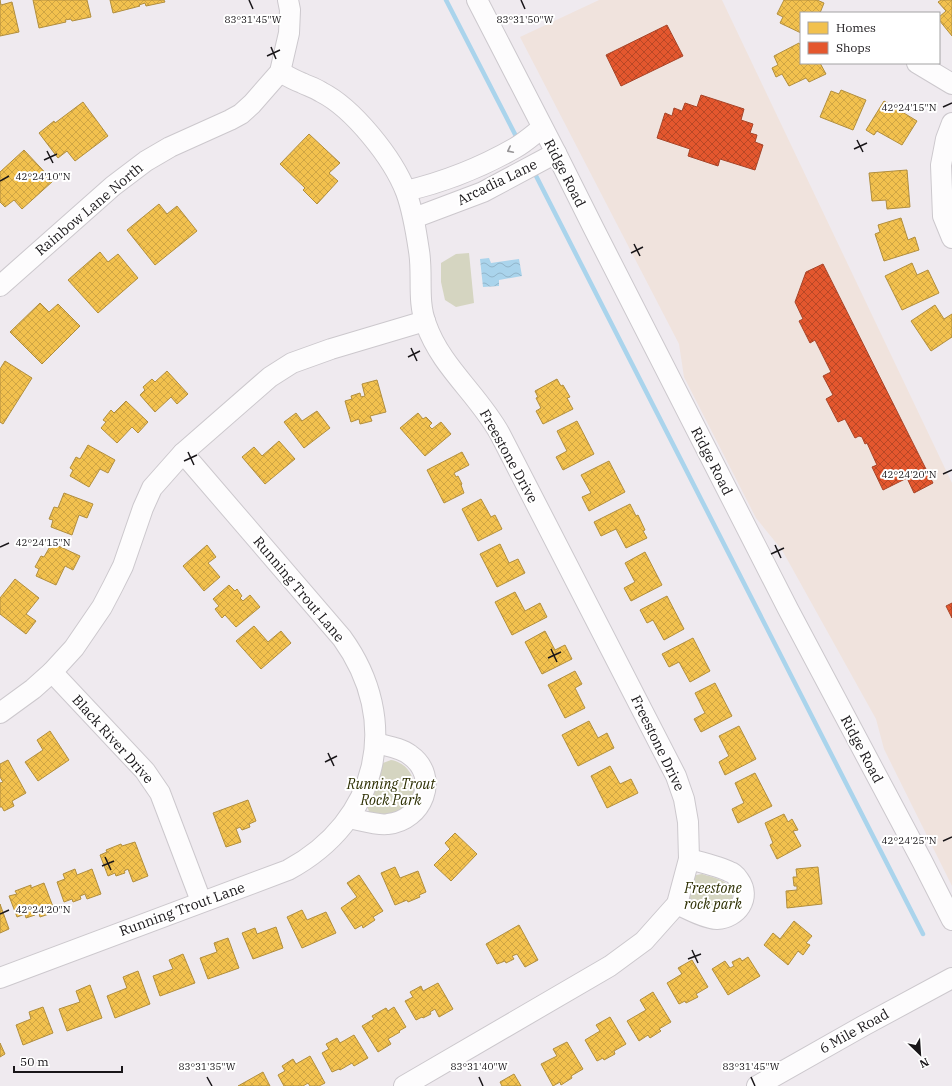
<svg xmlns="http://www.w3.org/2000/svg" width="952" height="1086" font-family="'IBM Plex Serif',serif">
	<defs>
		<pattern id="water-waves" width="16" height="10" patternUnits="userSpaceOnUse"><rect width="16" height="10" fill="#aad4ec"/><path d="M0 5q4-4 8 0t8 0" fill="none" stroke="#92b5ca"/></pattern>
		<pattern id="homes-cross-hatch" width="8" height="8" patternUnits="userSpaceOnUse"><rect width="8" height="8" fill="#f2c14e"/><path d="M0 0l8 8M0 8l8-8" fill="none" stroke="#cfa544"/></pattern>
		<pattern id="shops-cross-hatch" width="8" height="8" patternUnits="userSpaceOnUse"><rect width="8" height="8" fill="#e4572e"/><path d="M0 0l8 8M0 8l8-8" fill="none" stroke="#b84726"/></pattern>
	</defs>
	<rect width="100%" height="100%" fill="#efeaef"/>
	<!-- commercial -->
	<polygon fill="#f0e3dd" points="599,0 722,0 952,483 952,886 884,749 876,719 782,550 756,518 684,377 679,344 520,37"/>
	<!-- park -->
	<g fill="#d5d5c1">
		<polygon points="469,253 474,303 456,307 445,300 441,282 441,263 456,254"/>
		<path d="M391 760C410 763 420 784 411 801 408 806 402 811 398 815L373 817 369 812 367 805 377 768 383 763Z"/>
		<path d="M702 874C714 878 730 879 732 894 733 897 732 900 730 903 728 907 725 910 722 913L685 900 689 878 696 875Z"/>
	</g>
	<!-- water -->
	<polygon fill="url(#water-waves)" points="489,258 491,263 519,259 522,276 499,280 499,286 483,287 480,259"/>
	<!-- homes -->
	<g fill="url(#homes-cross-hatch)" stroke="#b18e3e">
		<polygon points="0,0 1,5 12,2 19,32 0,36"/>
		<polygon points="33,0 87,0 91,17 72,21 71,19 65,20 66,22 39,28"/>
		<polygon points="110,0 164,0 165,2 146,6 145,3 139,5 140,6 113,13"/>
		<polygon points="784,0 817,0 824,3 820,13 801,13 801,33 780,23 783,17 777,14"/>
		<polygon points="941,0 952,0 952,36 939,20 939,17 946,11 938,2"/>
		<polygon points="799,43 801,46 801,63 820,63 826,74 809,82 806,78 789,86 782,74 776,77 772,68 778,65 774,56"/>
		<polygon points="841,90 866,100 853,130 820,117 831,91 839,94"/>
		<polygon points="884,101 917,121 902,145 877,131 874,135 866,130"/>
		<polygon points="83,102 108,136 75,161 67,151 58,158 39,133 54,121 55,123"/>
		<polygon points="309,134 340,163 329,173 338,181 317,204 303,190 305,188 280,164"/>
		<polygon points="24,150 53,181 22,209 14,200 5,207 0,202 0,172"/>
		<polygon points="907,170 910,207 887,209 886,200 872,201 869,173"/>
		<polygon points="159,204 167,214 177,206 197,231 155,265 127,230"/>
		<polygon points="901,218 908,240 915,237 919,250 884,261 875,234 880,232 878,225"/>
		<polygon points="100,252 108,262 118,254 138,278 98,313 68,280"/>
		<polygon points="912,263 917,275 928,270 939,293 902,310 885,276"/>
		<polygon points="40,303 49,312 58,304 80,326 42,364 10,332"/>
		<polygon points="935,305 944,319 952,314 952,337 931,351 911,321"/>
		<polygon points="5,361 32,378 3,424 0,422 0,369"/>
		<polygon points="167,371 188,394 177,404 171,397 155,412 140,395 145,390 143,387 152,379 155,382"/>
		<polygon points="557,379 561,386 563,385 570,397 567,398 573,409 543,424 536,411 541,408 536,398 538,397 535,391"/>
		<polygon points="377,380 386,412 370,416 372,421 360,424 359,419 351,422 345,401 352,399 351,396 360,393 361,397 365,396 362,384"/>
		<polygon points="126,401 148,422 138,433 132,427 117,443 101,428 106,422 103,420 111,410 114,413"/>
		<polygon points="317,411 330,428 304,448 284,422 296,413 302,421"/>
		<polygon points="418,413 423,419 426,417 432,423 429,426 432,429 441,422 451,434 425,456 400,428"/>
		<polygon points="577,421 594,454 563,470 556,457 567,451 557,431"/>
		<polygon points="279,441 295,459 265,484 242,457 254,447 262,456"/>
		<polygon points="88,445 115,460 108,473 100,469 89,487 70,476 73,470 70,468 76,457 80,459"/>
		<polygon points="462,452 469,465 454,473 456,477 458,476 462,484 461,485 464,493 444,503 427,470"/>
		<polygon points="609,461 625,492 589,511 582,497 591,493 581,475"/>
		<polygon points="64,493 93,504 87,518 79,515 72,535 51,527 53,520 49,519 54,507 58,508"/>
		<polygon points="481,499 491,517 495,515 502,529 478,541 462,509"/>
		<polygon points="630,504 636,516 638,515 645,530 643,531 647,538 626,548 616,529 601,536 594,522"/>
		<polygon points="52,543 80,556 73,570 65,566 56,585 36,576 39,569 35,567 41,556 44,557"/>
		<polygon points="500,544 509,563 518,559 525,573 497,587 480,554"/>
		<polygon points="207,545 216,557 208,563 220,577 204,591 183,566"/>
		<polygon points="645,552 662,585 631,601 624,588 635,582 625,563"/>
		<polygon points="15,579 39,598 26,614 36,621 26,634 0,614 0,598"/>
		<polygon points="229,585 235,591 237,589 242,596 240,598 243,601 250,595 260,607 236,627 225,615 222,618 215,609 219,606 213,599"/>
		<polygon points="515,592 525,611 540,603 547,617 512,635 495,602"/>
		<polygon points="667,596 684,629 664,640 653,620 647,623 640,610"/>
		<polygon points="254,626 268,642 281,631 291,643 261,669 236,641"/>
		<polygon points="545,631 555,650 565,645 572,659 542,674 525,642"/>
		<polygon points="693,638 710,671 690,682 679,662 669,667 662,654"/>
		<polygon points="575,671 582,684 575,688 585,708 565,718 548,685"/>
		<polygon points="715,683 732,716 701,732 694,719 705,713 695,693"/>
		<polygon points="589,721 598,738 607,733 614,748 578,766 562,735"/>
		<polygon points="739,726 756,759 725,775 719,762 729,756 719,736"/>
		<polygon points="50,731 69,760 38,781 25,762 43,750 37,740"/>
		<polygon points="8,760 26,793 12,801 14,806 4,811 2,807 0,807 0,783 3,782 0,777 0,764"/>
		<polygon points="610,766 620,784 631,779 638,793 607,808 591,776"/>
		<polygon points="755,773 772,806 738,823 732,809 744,803 735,783"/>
		<polygon points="248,800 256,821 249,824 250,827 242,830 240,827 236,829 241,842 226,847 213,813"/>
		<polygon points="784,814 788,822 792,819 798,830 793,831 801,846 777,859 770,845 773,843 765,823"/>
		<polygon points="455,833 477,854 451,881 434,865 450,849 445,843"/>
		<polygon points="135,842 148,876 133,882 128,869 124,871 125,873 116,876 115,873 108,876 100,855 107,852 106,850 121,844 122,846"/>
		<polygon points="395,867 400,878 418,871 426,892 419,895 420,897 408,902 407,900 395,905 381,873"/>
		<polygon points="818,867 822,904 787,908 786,891 797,890 797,886 794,886 793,877 797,877 796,869"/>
		<polygon points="75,869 77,875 92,869 101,894 87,899 85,894 80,896 81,899 73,902 72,899 64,902 57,882 65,879 63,874"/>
		<polygon points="359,875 383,911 373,917 375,920 363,928 362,925 355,929 341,908 357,897 347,883"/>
		<polygon points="44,883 55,912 40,917 38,910 33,912 35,915 26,918 25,914 17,917 9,896 17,894 15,891 31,885 31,888"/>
		<polygon points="0,904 9,929 0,933"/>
		<polygon points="302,910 307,920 326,912 336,933 302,948 287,917"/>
		<polygon points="794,921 812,936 806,943 810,945 803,955 798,951 788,965 764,945 773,933 780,939"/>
		<polygon points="519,925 538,960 525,967 517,954 512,956 514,959 506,963 505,961 497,964 486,944"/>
		<polygon points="276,927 283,948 253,959 242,933 255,928 257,934"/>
		<polygon points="228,938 239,968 208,979 200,958 217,952 214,943"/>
		<polygon points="183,954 195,983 160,996 153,976 173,969 169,960"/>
		<polygon points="748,957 760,976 728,995 712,969 725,961 730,968 734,966 732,962 740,958 742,961"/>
		<polygon points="692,960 708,987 696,994 698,997 686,1003 685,1001 679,1004 667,983 682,974 678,968"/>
		<polygon points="138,971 150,1004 115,1018 107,996 127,988 123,977"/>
		<polygon points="438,983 453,1009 439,1017 435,1009 430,1012 431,1014 423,1018 422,1017 416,1020 405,1001 413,997 410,992 421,986 423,991"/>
		<polygon points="90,985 102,1018 67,1031 59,1009 80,1002 76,991"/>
		<polygon points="653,992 671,1022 659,1029 661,1031 650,1038 648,1035 639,1041 627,1021 646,1010 640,1000"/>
		<polygon points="43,1007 53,1033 23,1045 16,1025 31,1019 29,1012"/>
		<polygon points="394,1007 406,1027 399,1031 400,1032 388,1039 391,1044 378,1052 362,1026 374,1019 372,1016 386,1008 388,1011"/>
		<polygon points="610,1017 626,1044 614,1051 615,1054 604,1060 603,1058 597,1061 585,1040 600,1031 596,1025"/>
		<polygon points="354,1035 368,1058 354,1066 352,1063 340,1070 339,1069 332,1072 322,1053 329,1049 326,1044 337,1038 340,1043"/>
		<polygon points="567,1042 583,1069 571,1076 572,1078 561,1085 560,1082 553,1086 541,1064 557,1056 553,1049"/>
		<polygon points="0,1043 5,1054 0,1057"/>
		<polygon points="310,1056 325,1083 319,1086 310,1086 308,1083 303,1086 284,1086 278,1075 285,1071 282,1066 293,1059 296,1064"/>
		<polygon points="263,1072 270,1086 238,1086"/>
		<polygon points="514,1074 521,1086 502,1086 500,1082"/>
	</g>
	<!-- shops -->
	<g fill="url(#shops-cross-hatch)" stroke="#a74428">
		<polygon points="667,25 683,56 621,86 606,55"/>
		<polygon points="701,95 744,109 741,120 753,124 750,133 757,135 755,142 763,145 755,170 720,159 718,166 688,156 690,149 657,138 665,113 672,116 674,108 682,111 685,103 697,107"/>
		<polygon points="823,264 933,483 914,493 907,478 883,490 872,467 877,465 867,443 865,444 862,437 859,436 855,438 845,419 838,422 826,399 833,395 823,376 831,372 815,340 810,343 799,321 803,319 795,302 806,272"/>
		<polygon points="952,603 952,618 946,606"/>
	</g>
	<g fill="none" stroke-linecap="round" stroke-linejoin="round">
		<!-- stream -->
		<g stroke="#aad4ec" stroke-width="4.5">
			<polyline points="446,0 518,140"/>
			<polyline points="533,170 923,934"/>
		</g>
		<defs>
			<g id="minor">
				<polyline points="477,0 556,153 594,229 788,609 922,861 952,920"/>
				<polyline points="917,63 952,84"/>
				<path d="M280 72C287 76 294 80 302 83 308 86 315 88 321 92 353 108 393 158 406 192 413 211 416 231 419 251 423 275 417 301 426 324 441 367 478 394 500 434L676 776 684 799 688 822 689 859 677 904 644 941 610 966 404 1086"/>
				<polyline points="952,123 946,139 941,165 943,216 952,238"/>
				<path d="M406 191C444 182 480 168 515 148 524 143 533 135 542 128"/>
				<polyline points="414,218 483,192 556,153"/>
				<polyline points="0,286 113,186 146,161 170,147 230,120 241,114 252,104 280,72 289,33 290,10 288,0"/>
				<polyline points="52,672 145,771 160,793 201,901"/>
				<polyline points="0,713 33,689 52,672 74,648 102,607 113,586 123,566 143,508 152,488 183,453 270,377 292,363 331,349 425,321"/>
				<path d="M349 818C360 820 378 826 388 824 422 821 441 777 410 755 401 748 387 746 376 743"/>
				<path d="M677 904C687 909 706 919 717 919 737 918 752 898 739 880 737 877 734 873 730 872 721 867 700 862 689 859"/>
				<path d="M0 978 288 870C379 821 402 721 342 638L183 453"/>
				<polyline points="757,1086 863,1026 952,978"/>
			</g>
		</defs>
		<!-- minor casing -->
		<use href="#minor" stroke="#ccc8cd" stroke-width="22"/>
		<!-- minor -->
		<use href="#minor" stroke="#fdfcfd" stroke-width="20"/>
	</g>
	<!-- one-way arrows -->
	<defs><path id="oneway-chevron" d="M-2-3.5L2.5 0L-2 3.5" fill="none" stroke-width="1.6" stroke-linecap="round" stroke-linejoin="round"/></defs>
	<use stroke="#969496" href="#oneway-chevron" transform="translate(510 150) rotate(153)"/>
	<!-- ticks -->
	<path fill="none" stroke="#191619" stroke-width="1.5" d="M249 0 253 9M521 0 525 9M271 47 276 59M267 56 280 50M943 107 952 103M857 140 863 152M854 149 867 143M47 151 53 163M44 160 57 154M0 181 9 176M634 244 640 256M631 253 643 247M411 348 417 361M408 357 420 351M188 452 194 465M184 461 197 455M943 474 952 470M775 545 781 558M0 547 9 543M771 554 784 548M551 649 557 662M548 658 561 652M328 753 334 766M325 762 337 756M943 841 952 837M105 857 111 870M102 866 114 861M0 914 9 910M692 950 698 963M688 959 701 954M207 1077 212 1086M479 1077 483 1086M751 1077 755 1086"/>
	<g text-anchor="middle" stroke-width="4" stroke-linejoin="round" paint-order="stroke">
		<!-- street labels -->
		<g font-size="14" fill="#191619" stroke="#fff">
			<text transform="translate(565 173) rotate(63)" y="5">Ridge Road</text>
			<text transform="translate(497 182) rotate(-26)" y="5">Arcadia Lane</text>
			<text transform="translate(89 209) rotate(-40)" y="5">Rainbow Lane North</text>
			<text transform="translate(509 456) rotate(61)" y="5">Freestone Drive</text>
			<text transform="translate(712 461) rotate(63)" y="5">Ridge Road</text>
			<text transform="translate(299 589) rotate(50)" y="5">Running Trout Lane</text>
			<text transform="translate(113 739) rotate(48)" y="5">Black River Drive</text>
			<text transform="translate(658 743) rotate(64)" y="5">Freestone Drive</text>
			<text transform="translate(862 749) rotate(62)" y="5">Ridge Road</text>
			<text transform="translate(182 909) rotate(-20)" y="5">Running Trout Lane</text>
			<text transform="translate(854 1031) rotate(-29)" y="5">6 Mile Road</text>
		</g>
		<!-- park labels -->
		<g font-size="14" font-style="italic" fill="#2c2e00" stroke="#fff">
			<text x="391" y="789">Running Trout<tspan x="391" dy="16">Rock Park</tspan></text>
			<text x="713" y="893">Freestone<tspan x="713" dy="16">rock park</tspan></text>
		</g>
	</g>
	<g font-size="10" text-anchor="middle" fill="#191619" stroke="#fff" stroke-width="4" stroke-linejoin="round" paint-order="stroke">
		<text x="253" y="23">83°31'45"W</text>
		<text x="525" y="23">83°31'50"W</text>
		<text x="909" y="111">42°24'15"N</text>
		<text x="43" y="180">42°24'10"N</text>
		<text x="909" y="478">42°24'20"N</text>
		<text x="43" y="546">42°24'15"N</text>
		<text x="909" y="844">42°24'25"N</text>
		<text x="43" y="913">42°24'20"N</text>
		<text x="207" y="1070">83°31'35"W</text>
		<text x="479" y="1070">83°31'40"W</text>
		<text x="751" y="1070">83°31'45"W</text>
	</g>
	<!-- legend -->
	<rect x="800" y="12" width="140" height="52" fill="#ffffff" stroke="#a3a2a3"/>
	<rect x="808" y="22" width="20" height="12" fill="#f2c14e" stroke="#a3a2a3"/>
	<text x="836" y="32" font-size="12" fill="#191619">Homes</text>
	<rect x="808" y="42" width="20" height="12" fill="#e4572e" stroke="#a3a2a3"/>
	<text x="836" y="52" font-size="12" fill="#191619">Shops</text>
	<!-- north arrow -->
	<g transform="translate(920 1054) rotate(155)" stroke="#ffffff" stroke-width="3" paint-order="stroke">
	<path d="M0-3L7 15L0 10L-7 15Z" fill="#191619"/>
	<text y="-6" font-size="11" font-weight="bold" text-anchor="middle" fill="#191619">N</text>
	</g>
	<!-- scale -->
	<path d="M14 1066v6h108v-6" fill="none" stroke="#191619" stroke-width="2"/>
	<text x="20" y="1066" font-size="12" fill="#191619" stroke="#ffffff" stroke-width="3" paint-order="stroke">50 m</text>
</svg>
